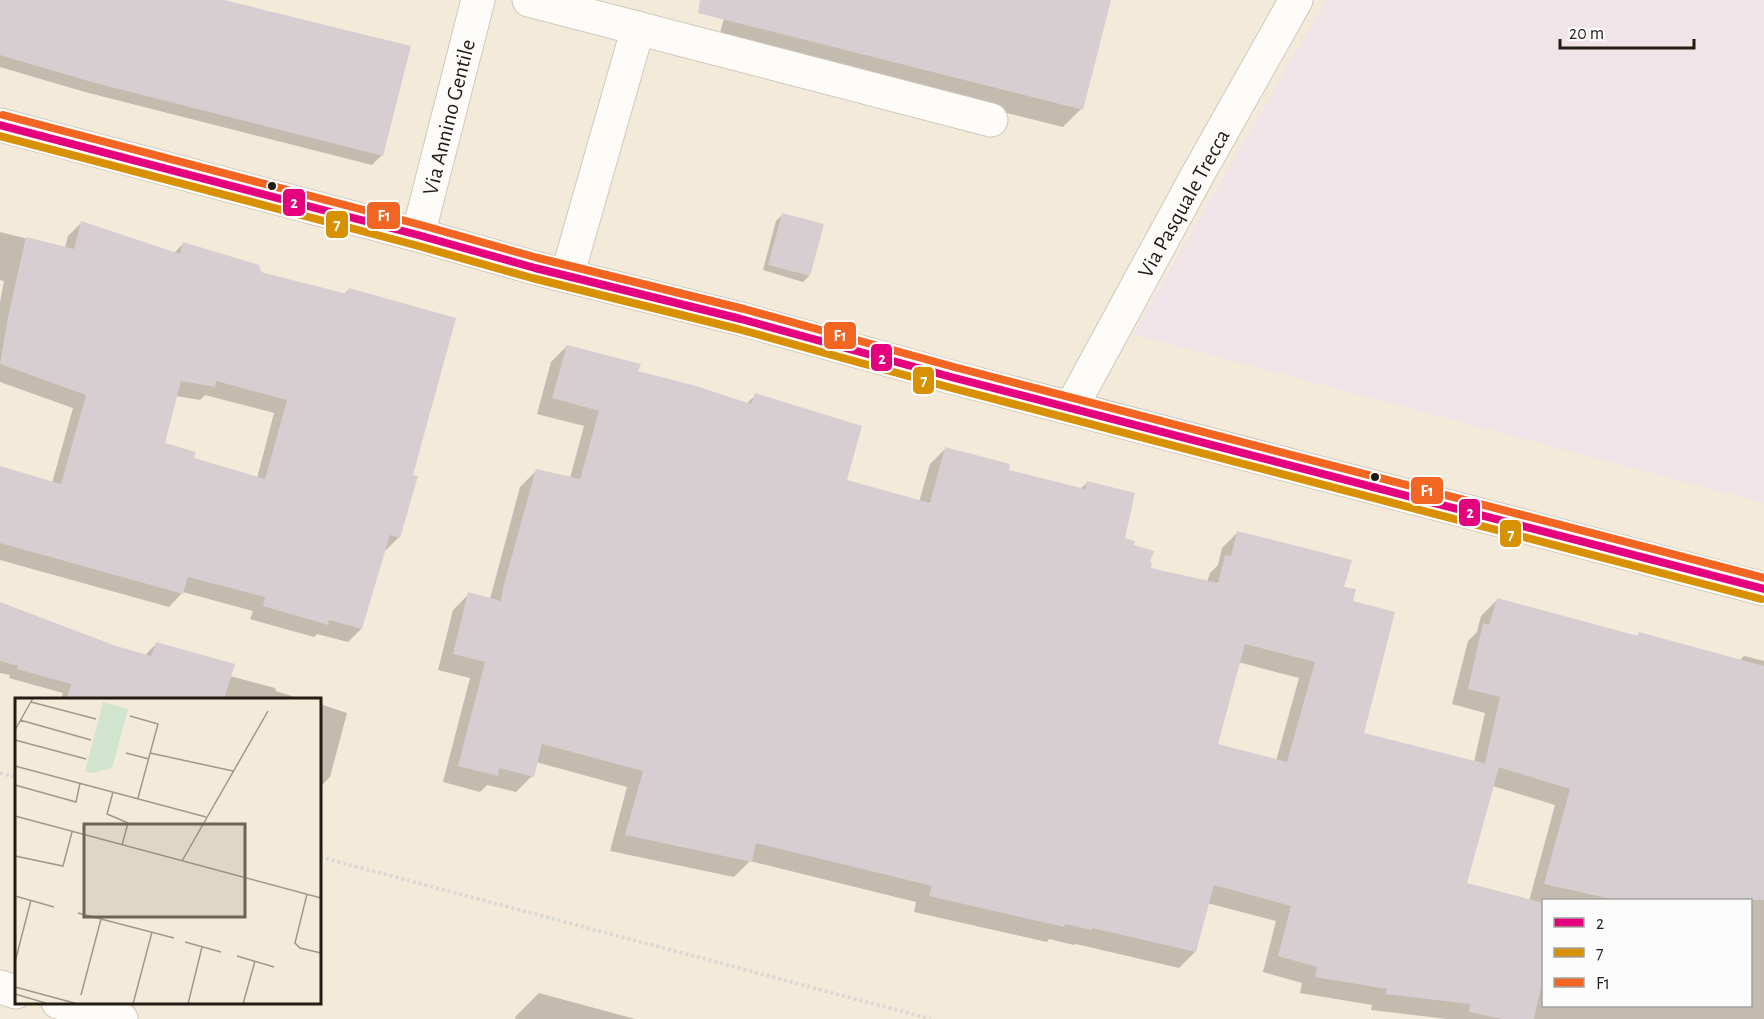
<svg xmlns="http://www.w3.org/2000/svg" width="1764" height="1019" font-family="'Alegreya Sans',sans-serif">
	<rect width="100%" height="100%" fill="#f4eada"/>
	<!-- medical -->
	<polygon fill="#f0e4e8" points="1326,0 1764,0 1764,503 1133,334"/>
	<!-- shadow -->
	<g fill="#0003" fill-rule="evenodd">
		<polygon points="0,0 216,0 382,155 372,165 85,92 0,67"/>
		<polygon points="729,0 1109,0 1081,109 1063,127 718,40"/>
		<polygon points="782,215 809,276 803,282 763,270 776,221"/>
		<path d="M82 222 174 253 183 244 260 273 344 295 349 289 411 476 399 537 386 550H384L361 629 348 642 317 634 314 637 250 619 253 611 183 592 169 607 0 560V468L52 483 73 408 0 382V302L4 281 0 280V232L65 248 68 236ZM205 395 274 413 257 478 192 459 164 444 176 396 200 400Z"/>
		<path d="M567 346 636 372 746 404 756 395 845 481 919 502 930 464 946 448 1007 471 1080 489 1088 482 1123 539 1148 563 1149 569 1207 582 1210 573 1218 565 1222 548 1238 532 1342 588 1351 602 1363 734 1474 762 1485 713 1452 704 1468 641 1477 632 1481 616 1497 600 1636 637 1639 634 1739 661 1744 656 1764 661V1019H1447L1371 1010 1372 1005 1300 993 1302 983 1263 972 1276 921 1207 903 1195 952 1179 968 1076 944 1074 945 1049 939 1047 942 914 912 916 902 750 861 734 877 610 851 627 787 536 762 532 776 516 792 487 785 480 792 443 782 470 678 438 670 453 610 469 594 490 599 520 487 537 470 570 478 584 426 537 414 551 362ZM1238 662 1299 678 1276 761 1216 745ZM1493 786 1555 805 1529 901 1465 885ZM1544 900H1750V1006H1544Z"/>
		<polygon points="0,604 115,648 146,656 147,653 156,644 230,676 275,688 276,691 304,700 61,700 63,693 9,678 10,675 0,673"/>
		<polygon points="320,704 347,713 330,777 321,786 320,786"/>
		<polygon points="539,993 635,1019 515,1019 516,1016"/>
	</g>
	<!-- building -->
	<g fill="#d6ced0" fill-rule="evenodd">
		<polygon points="0,0 224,0 411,46 383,156 95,83 0,55"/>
		<polygon points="700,0 1111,0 1083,110 698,13"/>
		<polygon points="782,213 824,224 810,276 768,265"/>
		<path d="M81 221 180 254 183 242 259 265 261 272 347 294 349 288 456 318 413 475 418 476 400 538 390 535 362 629 329 620 328 625 263 606 265 597 188 577 183 594 0 543V466L61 484 86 395 0 364 8 317 26 237 74 249ZM181 381 215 387 216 381 287 400 265 479 194 458 196 452 165 443Z"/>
		<path d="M567 345 641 364 638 371 696 386 751 404 755 393 862 426 847 480 930 503 945 447 1010 464 1009 470 1085 489 1087 481 1135 493 1125 538 1135 541 1134 545 1154 551 1150 562 1152 563 1151 568 1218 583 1225 555 1231 556 1237 531 1352 560 1344 587 1356 589 1353 601 1395 612 1364 733 1499 767 1467 883 1544 903V973L1534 1019H1502L1469 1012 1470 1004 1385 994 1387 989 1315 977 1317 967 1278 956 1291 906 1214 885 1196 952 1092 928V930L1065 924 1064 927 929 896 932 886 756 843 752 862 625 835 643 771 542 744 534 777 499 768 498 776 458 766 485 662 453 654 468 592 501 601 503 588 536 469 580 479 599 411 552 398ZM1245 644 1315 662 1287 762 1218 744Z"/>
		<polygon points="1497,598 1638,636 1639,632 1764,666 1764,900 1616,900 1544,884 1570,789 1485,763 1500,697 1468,689 1483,623 1489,625"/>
		<polygon points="0,602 116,646 151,656 156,642 235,664 224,699 67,699 71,684 17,669 18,666 0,661"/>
	</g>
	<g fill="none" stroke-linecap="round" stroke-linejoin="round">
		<defs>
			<g id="minor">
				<polyline points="529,0 991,120"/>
				<polyline points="418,235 478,0"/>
				<polyline points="567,276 638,28"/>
				<polyline points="1071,408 1198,174 1296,0"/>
				<polyline points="0,987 16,992"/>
				<polyline points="58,1002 121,1019"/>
			</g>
			<polyline id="major" points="0,125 418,235 535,268 741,319 951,377 1764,589"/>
		</defs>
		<!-- minor casing -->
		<use href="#minor" stroke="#d0c8bd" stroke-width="35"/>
		<!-- major casing -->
		<use href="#major" stroke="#d0c8bd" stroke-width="35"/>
		<!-- path -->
		<g stroke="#dbd9d4" stroke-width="4" stroke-dasharray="3 3" stroke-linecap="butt">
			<polyline points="0,773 16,777"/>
			<polyline points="320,857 931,1019"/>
		</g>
		<!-- minor -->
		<use href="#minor" stroke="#fdfcf9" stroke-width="33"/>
		<!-- major -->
		<use href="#major" stroke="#fdfcf9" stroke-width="33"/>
		<defs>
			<polyline id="bus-1" points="0,125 418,235 535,268 741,319 951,377 1764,589"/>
			<polyline id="bus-2" points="0,136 415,245 532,278 738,329 948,387 1761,599"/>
			<polyline id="bus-3" points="3,115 421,225 538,258 744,309 954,367 1764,578"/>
		</defs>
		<!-- bus-1 casing -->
		<use href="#bus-1" stroke="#fcfcfc" stroke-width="12"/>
		<!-- bus-2 casing -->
		<use href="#bus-2" stroke="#fcfcfc" stroke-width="12"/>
		<!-- bus-3 casing -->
		<use href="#bus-3" stroke="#fcfcfc" stroke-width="12"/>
		<!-- bus-1 -->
		<use href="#bus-1" stroke="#e5007d" stroke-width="8"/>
		<!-- bus-2 -->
		<use href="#bus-2" stroke="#d79103" stroke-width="8"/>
		<!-- bus-3 -->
		<use href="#bus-3" stroke="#f26522" stroke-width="8"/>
	</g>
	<!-- markers -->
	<g fill="#231c12" stroke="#fcfcfc" stroke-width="2">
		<circle cx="272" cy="186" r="5"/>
		<circle cx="1375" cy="477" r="5"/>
	</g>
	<g text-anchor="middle" stroke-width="4.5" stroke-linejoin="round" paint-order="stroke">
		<!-- street labels -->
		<g font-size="22" fill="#231c12" stroke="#fcfcfc">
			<text transform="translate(448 117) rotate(-76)" y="8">Via Annino Gentile</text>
			<text transform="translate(1183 203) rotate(-61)" y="8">Via Pasquale Trecca</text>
		</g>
	</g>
	<!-- overview -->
	<g transform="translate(15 698)">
		<rect width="306" height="306" fill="#f4eada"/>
		<path d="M88 4 113 11 97 70 76 75 70 74Z" fill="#d0e4ce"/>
		<path fill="none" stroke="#a0988a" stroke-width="1.5" d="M16 4 81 21M115 18 143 26 123 100M5 22 76 42M0 32 18 0M0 42 71 61M111 55 134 61M135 55 218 73M0 68 191 119M0 87 61 104 65 85M98 94 92 116 113 125 107 147M0 118 306 200M0 158 48 168 57 134M167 163 253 13M292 196 280 245 285 250 306 255M0 198 39 209M63 215 159 240M170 244 206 254M222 258 259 269M0 264 16 202M0 289 63 306M0 296 34 306M66 297 86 221M118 306 137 234M173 306 187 249M228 306 240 263"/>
		<path fill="#6c6458" fill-opacity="0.15" stroke="#6c6458" stroke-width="3" d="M69 126H230V219H69Z"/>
		<rect width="306" height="306" fill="none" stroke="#231c12" stroke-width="3"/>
	</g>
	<g stroke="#fcfcfc" stroke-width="2">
		<rect x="282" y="188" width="24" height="29" rx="6" fill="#e5007d"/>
		<rect x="366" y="201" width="35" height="29" rx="6" fill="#f26522"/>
		<rect x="325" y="210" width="24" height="29" rx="6" fill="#d79103"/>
		<rect x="823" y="321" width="34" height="29" rx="6" fill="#f26522"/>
		<rect x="870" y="343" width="23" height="29" rx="6" fill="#e5007d"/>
		<rect x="912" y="366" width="23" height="29" rx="6" fill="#d79103"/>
		<rect x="1410" y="476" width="34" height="29" rx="6" fill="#f26522"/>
		<rect x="1458" y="498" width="23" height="29" rx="6" fill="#e5007d"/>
		<rect x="1499" y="519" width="23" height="29" rx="6" fill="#d79103"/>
	</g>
	<g font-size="16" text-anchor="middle" font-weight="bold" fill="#fff">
		<text x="294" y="208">2</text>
		<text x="384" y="221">F1</text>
		<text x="337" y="230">7</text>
		<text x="840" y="341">F1</text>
		<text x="882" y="364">2</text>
		<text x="924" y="386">7</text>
		<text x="1427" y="496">F1</text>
		<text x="1470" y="518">2</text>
		<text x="1511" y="540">7</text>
	</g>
	<!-- legend -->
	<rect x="1542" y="899" width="210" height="108" fill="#fcfcfc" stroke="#a5a29e" stroke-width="1.5"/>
	<rect x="1554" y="918" width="30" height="9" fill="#e5007d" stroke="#a5a29e" stroke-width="1.5"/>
	<text x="1596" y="929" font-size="18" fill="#231c12">2</text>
	<rect x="1554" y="948" width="30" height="9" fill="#d79103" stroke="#a5a29e" stroke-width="1.5"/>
	<text x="1596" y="959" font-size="18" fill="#231c12">7</text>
	<rect x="1554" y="978" width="30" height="9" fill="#f26522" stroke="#a5a29e" stroke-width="1.5"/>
	<text x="1596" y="989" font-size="18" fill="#231c12">F1</text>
	<!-- scale -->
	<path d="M1560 39v9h134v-9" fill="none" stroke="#231c12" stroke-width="3"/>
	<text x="1569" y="39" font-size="18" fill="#231c12" stroke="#fcfcfc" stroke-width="4.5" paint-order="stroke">20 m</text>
</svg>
